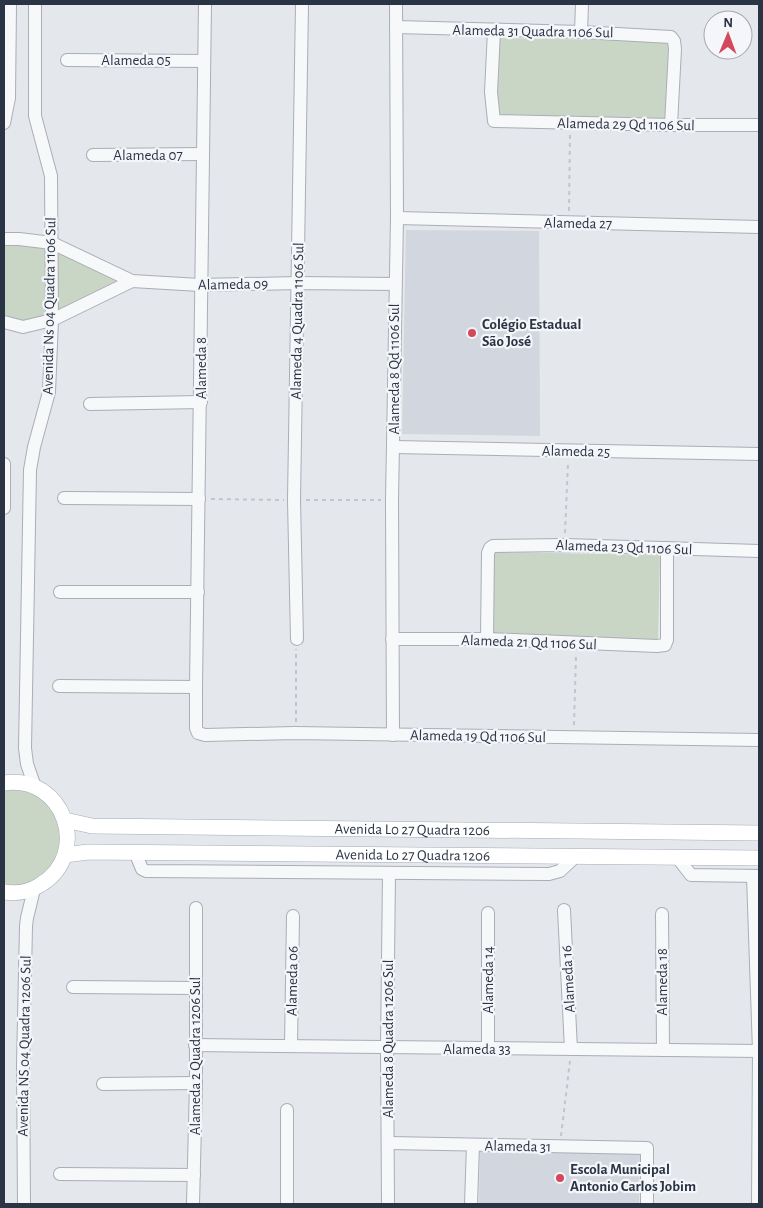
<svg xmlns="http://www.w3.org/2000/svg" width="763" height="1208" font-family="'Alegreya Sans',sans-serif">
	<rect width="100%" height="100%" fill="#e4e7ec"/>
	<!-- built -->
	<g fill="#d2d6de">
		<polygon points="406,230 539,231 540,436 402,434"/>
		<polygon points="480,1149 640,1152 639,1204 479,1204"/>
	</g>
	<!-- green -->
	<g fill="#c9d6c5">
		<polygon points="499,38 668,41 667,121 497,118"/>
		<polygon points="4,239 34,240 132,281 23,327 4,320"/>
		<polygon points="494,552 660,555 658,640 492,636"/>
		<polygon points="4,785 35,787 61,810 65,855 34,889 4,891"/>
	</g>
	<g fill="none" stroke-linecap="round" stroke-linejoin="round">
		<defs>
			<g id="minor">
				<polyline points="35,4 35,116 51,176 52,320 49,392 34,447 30,470 25,748 27,764 35,787"/>
				<path d="M205 4C200 231 200 459 196 687V728L198 733 205 735 295 733 759 740"/>
				<polyline points="396,27 581,32 671,37 674,41 675,49 671,125"/>
				<polyline points="494,31 491,92 494,121 671,125 759,125"/>
				<polyline points="581,32 582,4"/>
				<polyline points="67,60 204,61"/>
				<polyline points="4,123 9,98 10,4"/>
				<polyline points="93,155 203,154"/>
				<polyline points="397,218 759,227"/>
				<polyline points="4,239 19,239 52,243 132,281 200,285 298,283 395,284"/>
				<polyline points="4,322 23,327 52,320 132,281"/>
				<polyline points="90,404 201,402"/>
				<polyline points="394,447 759,454"/>
				<polyline points="4,464 4,508"/>
				<polyline points="64,498 199,499"/>
				<polyline points="60,592 198,592"/>
				<polyline points="297,639 294,500 302,4"/>
				<polyline points="392,639 487,639 657,646 665,645 667,640 667,548"/>
				<polyline points="487,639 488,553 490,548 493,546 565,545 759,551"/>
				<polyline points="59,686 196,687"/>
				<polyline points="393,735 392,500 397,218 396,4"/>
				<polyline points="135,852 142,869 146,871 549,874 560,871 576,856"/>
				<polyline points="677,857 691,875 759,876"/>
				<polyline points="753,876 759,1051 758,1204"/>
				<polyline points="564,910 571,1049"/>
				<polyline points="488,913 488,1048"/>
				<polyline points="662,914 663,1050"/>
				<polyline points="73,987 196,988"/>
				<polyline points="195,1045 759,1051"/>
				<polyline points="291,1046 293,916"/>
				<polyline points="103,1084 196,1083"/>
				<polyline points="389,1143 647,1148 647,1204"/>
				<polyline points="60,1174 194,1175"/>
				<polyline points="24,1204 23,1066 26,926 27,918 34,889"/>
				<polyline points="193,1204 196,1083 196,908"/>
				<polyline points="287,1204 287,1110"/>
				<polyline points="388,1204 387,1049 389,874"/>
				<polyline points="471,1204 473,1145"/>
			</g>
			<g id="major">
				<path d="M4 783C64 774 92 854 40 885 29 892 17 894 4 892"/>
				<path id="s1" d="M65 820 92 826 759 833"/>
				<path id="s2" d="M65 855 88 852 759 858"/>
			</g>
		</defs>
		<!-- minor casing -->
		<use href="#minor" stroke="#a9aeb7" stroke-width="14"/>
		<!-- major casing -->
		<use href="#major" stroke="#a3abb8" stroke-width="16"/>
		<!-- path -->
		<g stroke="#c2c5cb" stroke-width="2" stroke-dasharray="4 4" stroke-linecap="butt">
			<polyline points="569,211 570,133"/>
			<polyline points="211,499 284,500"/>
			<polyline points="306,500 381,500"/>
			<polyline points="565,533 568,463"/>
			<polyline points="296,722 296,649"/>
			<polyline points="574,725 576,655"/>
			<polyline points="561,1136 570,1061"/>
		</g>
		<!-- minor -->
		<use href="#minor" stroke="#f7f8fa" stroke-width="12"/>
		<!-- major -->
		<use href="#major" stroke="#fff" stroke-width="15"/>
	</g>
	<!-- markers -->
	<g fill="#d1495b" stroke="#f4f6f9" stroke-width="2">
		<circle cx="472" cy="333" r="5"/>
		<circle cx="560" cy="1178" r="5"/>
	</g>
	<g text-anchor="middle" stroke-width="4.5" stroke-linejoin="round" paint-order="stroke">
		<!-- street labels -->
		<g font-size="15" fill="#2b3445" stroke="#f4f6f9">
			<text transform="translate(533 31) rotate(1)" y="5">Alameda 31 Quadra 1106 Sul</text>
			<text x="136" y="65">Alameda 05</text>
			<text transform="translate(626 124) rotate(1)" y="5">Alameda 29 Qd 1106 Sul</text>
			<text x="148" y="160">Alameda 07</text>
			<text transform="translate(578 223) rotate(1)" y="5">Alameda 27</text>
			<text transform="translate(233 284) rotate(-1)" y="5">Alameda 09</text>
			<text transform="translate(49 306) rotate(-89)" y="5">Avenida Ns 04 Quadra 1106 Sul</text>
			<text transform="translate(297 321) rotate(-89)" y="5">Alameda 4 Quadra 1106 Sul</text>
			<text transform="translate(201 368) rotate(-90)" y="5">Alameda 8</text>
			<text transform="translate(394 369) rotate(-90)" y="5">Alameda 8 Qd 1106 Sul</text>
			<text transform="translate(576 451) rotate(1)" y="5">Alameda 25</text>
			<text transform="translate(624 547) rotate(2)" y="5">Alameda 23 Qd 1106 Sul</text>
			<text transform="translate(529 642) rotate(2)" y="5">Alameda 21 Qd 1106 Sul</text>
			<text transform="translate(478 736) rotate(1)" y="5">Alameda 19 Qd 1106 Sul</text>
			<text dy="5" stroke="none"><textPath href="#s1" startOffset="348">Avenida L0 27 Quadra 1206</textPath></text>
			<text dy="5" stroke="none"><textPath href="#s2" startOffset="348">Avenida Lo 27 Quadra 1206</textPath></text>
			<text transform="translate(568 979) rotate(-93)" y="5">Alameda 16</text>
			<text transform="translate(488 980) rotate(-90)" y="5">Alameda 14</text>
			<text transform="translate(292 981) rotate(-89)" y="5">Alameda 06</text>
			<text transform="translate(662 982) rotate(-90)" y="5">Alameda 18</text>
			<text transform="translate(388 1039) rotate(-90)" y="5">Alameda 8 Quadra 1206 Sul</text>
			<text transform="translate(24 1046) rotate(-89)" y="5">Avenida NS 04 Quadra 1206 Sul</text>
			<text x="477" y="1054">Alameda 33</text>
			<text transform="translate(195 1056) rotate(-90)" y="5">Alameda 2 Quadra 1206 Sul</text>
			<text transform="translate(518 1146) rotate(1)" y="5">Alameda 31</text>
		</g>
		<!-- poi labels -->
		<g font-size="15" font-weight="bold" fill="#2b3445" stroke="#f4f6f9" text-anchor="start">
			<text x="482" y="329">Colégio Estadual<tspan x="482" dy="17">São José</tspan></text>
			<text x="570" y="1174">Escola Municipal<tspan x="570" dy="17">Antonio Carlos Jobim</tspan></text>
		</g>
	</g>
	<!-- border -->
	<rect width="763" height="1208" fill="none" stroke="#2b3445" stroke-width="10"/>
	<!-- north arrow -->
	<g transform="translate(728 35) rotate(1)"><circle r="24" fill="#f4f6f9" stroke="#a4a8b1"/>
	<path d="M0-4L9 19L0 12L-9 19Z" fill="#d1495b"/>
	<text y="-8" font-size="14" font-weight="bold" text-anchor="middle" fill="#2b3445">N</text>
	</g>
</svg>
